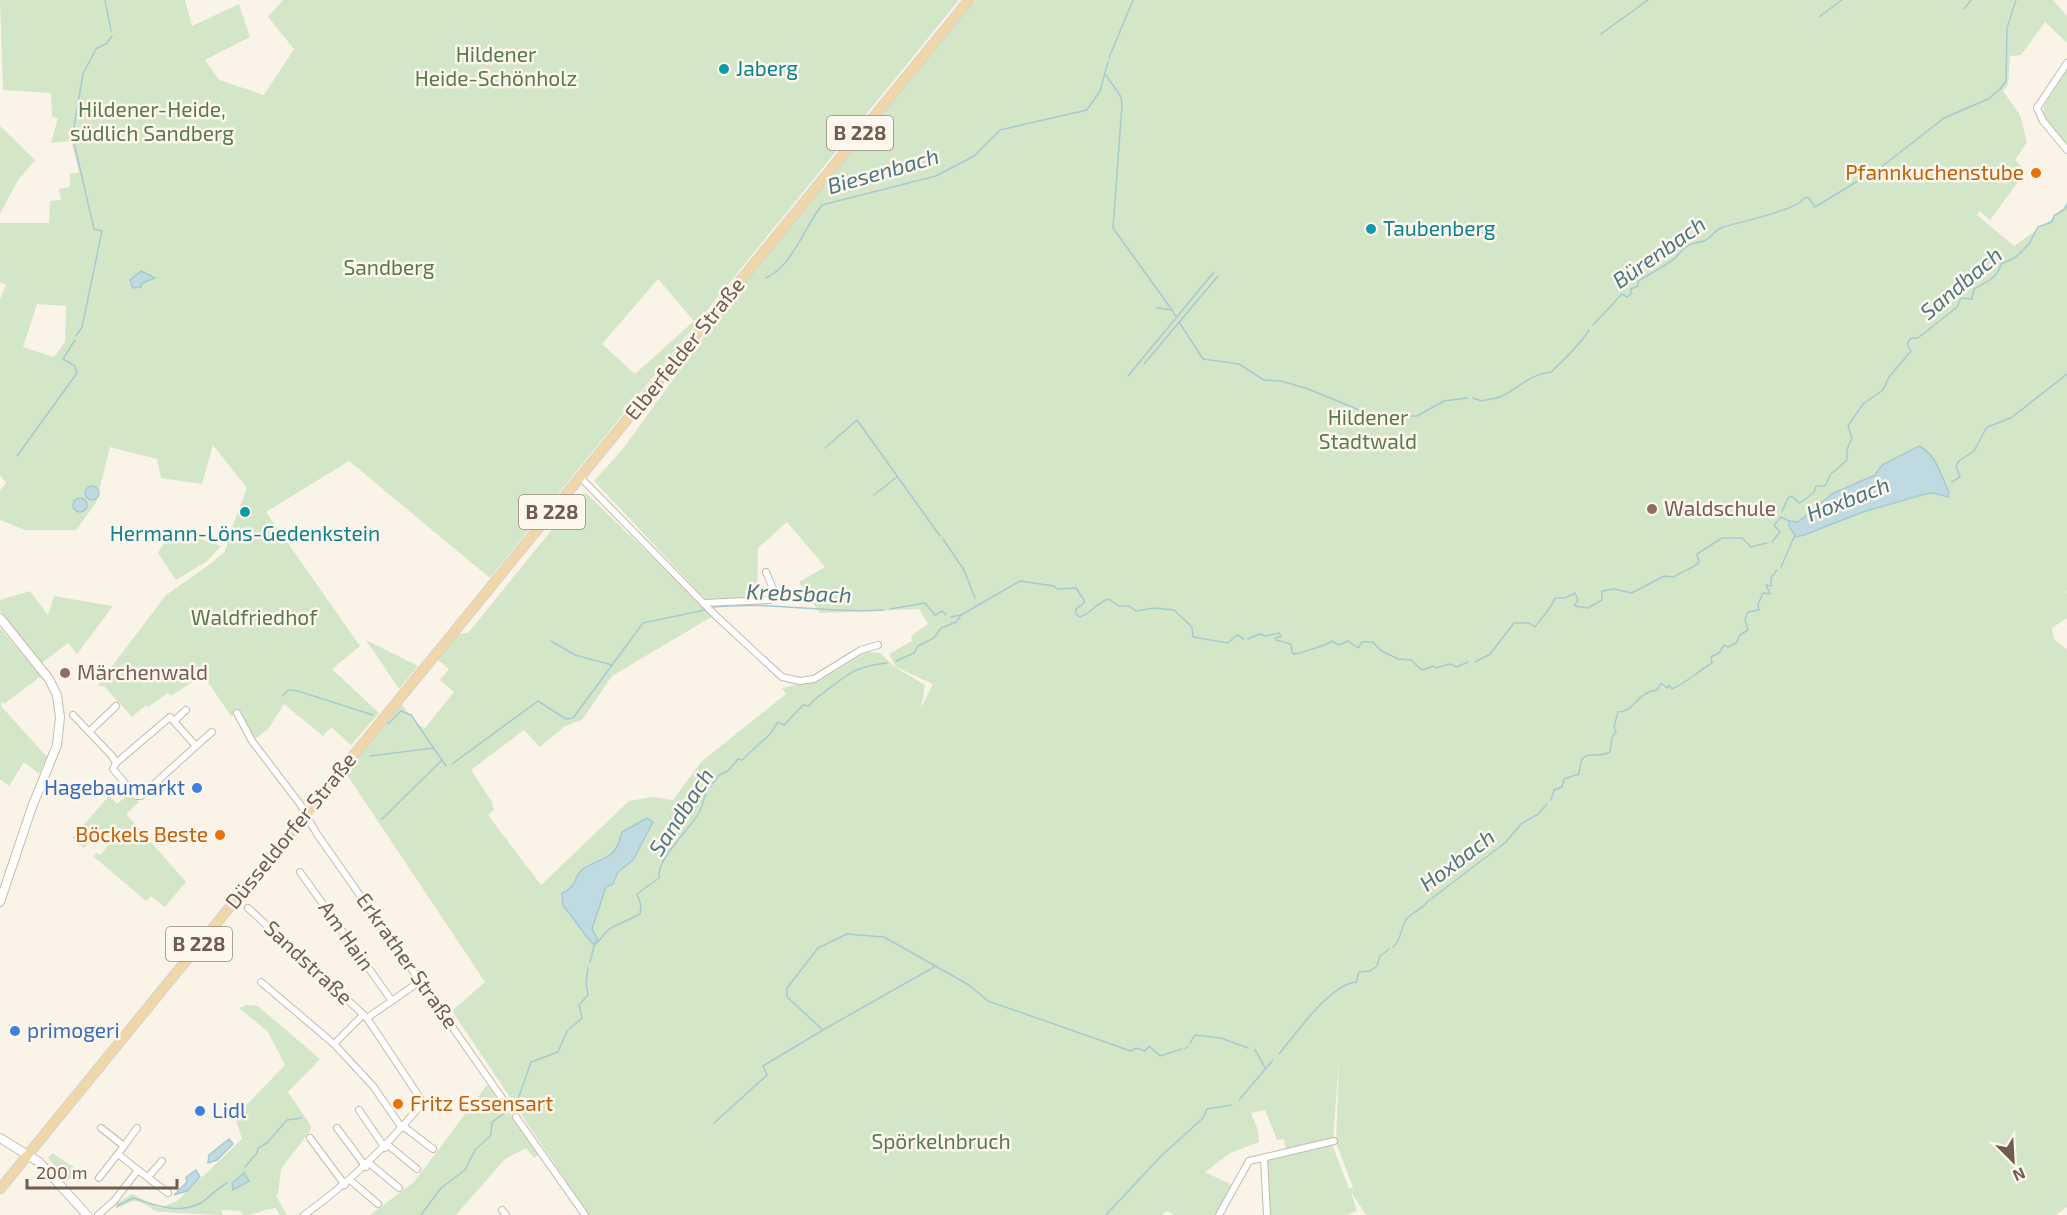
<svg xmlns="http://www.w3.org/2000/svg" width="2067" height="1215" font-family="'Exo 2',sans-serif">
	<rect width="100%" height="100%" fill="#faf3e8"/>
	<!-- green -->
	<g fill="#d4e6c8" fill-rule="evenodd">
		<path d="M0 0H185L192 26 239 4 250 37 205 60 219 80 264 95 294 49 268 17 283 0H959L490 578 349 461 266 512 360 646 332 669 379 713 351 745 331 727 323 736 284 704 269 728 255 739 240 712 231 716 203 675 171 696 168 693 148 707 146 705 132 717 104 686H97L166 595 213 562 225 551 229 539 238 541 241 531 232 528 247 488 213 445 202 484 161 478 157 459 110 447 96 503 76 530H25L0 520V490L6 483 0 475V299L6 285 0 282V223H49L50 201 61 200 59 189 70 187V174L79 172 71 141 51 143 58 118 52 117 51 93 3 90ZM658 279 694 321 635 374 602 344ZM37 304 66 306 65 342 54 357 23 347Z"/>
		<path d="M976 0H2053L2067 16V43L2045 22 2021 55 2010 56 2008 84 2003 91 2020 115 2027 142 2015 160 2026 171 1990 220 1980 211 1977 215 2014 246 2056 216 2067 203V591L2061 597 2067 592V618L2052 628 2054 639 2067 650V1207L2055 1215H1366L1351 1192 1357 1211 1347 1215H1269L1267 1158 1332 1144 1349 1189 1353 1187 1336 1143 1339 1058 1333 1142 1286 1152 1284 1139 1277 1140 1265 1110 1252 1113 1249 1108 1258 1130 1259 1142 1230 1153 1205 1172 1232 1185 1217 1215H1175L1166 1211 1162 1215H589L452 1011 485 982 345 772 401 703 416 724 425 728 454 692 440 680 449 669 438 660 458 634 468 633 580 495 586 493 713 616 612 676 582 720 565 726 540 747 524 730 471 770 492 802 494 810 488 815 541 885 629 801 652 797 673 800 701 762 786 694 782 688 822 679 867 652 880 653 895 667 925 685 921 708 933 684 896 667 889 654 912 641 911 636 928 624 919 609 820 613 799 582 825 567 787 522 758 548 757 598 708 602 594 481 622 450 741 286ZM1919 446C1935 454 1945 478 1950 495L1945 497 1934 493 1925 494 1863 512 1804 535 1796 537 1788 524 1790 521 1797 522 1832 494 1875 475 1882 465Z"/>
		<polygon points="2067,70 2067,145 2045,117 2043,107"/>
		<polygon points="0,126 35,160 18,180 0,214"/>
		<path d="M186 534 221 546 207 561 176 580 158 553C164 541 172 535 186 534Z"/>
		<polygon points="30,591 48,615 54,596 113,606 77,654 68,643 42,663 0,610 0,600"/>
		<polygon points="0,628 41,676 4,704 2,702 1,706 47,757 39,774 24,762 9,786 0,779"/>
		<polygon points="366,640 418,666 399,689"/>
		<polygon points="130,793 139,802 126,814 186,882 165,907 151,896 146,901 93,856 97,853 100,855 112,841 101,829 84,848 72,838 109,796 117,804"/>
		<path d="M247 1005 258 1006 320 1059 288 1092 311 1126 310 1131 281 1169 278 1194 276 1196 287 1215H280L276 1208C264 1209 255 1215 243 1215L240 1211 221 1210 223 1215 158 1212 140 1202 133 1201 115 1209 117 1203 132 1194 160 1208 177 1201 242 1139 235 1117 285 1065 268 1032 239 1008Z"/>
		<polygon points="487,1085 503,1102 538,1155 534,1158 526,1148 505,1159 456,1215 370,1215 414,1182"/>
		<polygon points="52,1153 80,1171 68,1180 48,1158"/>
	</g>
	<!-- water -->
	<g fill="#bfdbe1" stroke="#a7cad1" stroke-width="1.5">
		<polygon points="141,271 155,278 142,283 141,287 133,288 130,280"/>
		<path d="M1919 446C1936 454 1941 475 1949 492L1948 497 1934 493 1925 494 1863 512 1804 535 1796 537 1789 526V521L1798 522 1832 494 1875 475 1882 465Z"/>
		<circle cx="92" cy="493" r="7"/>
		<circle cx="80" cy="505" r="7"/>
		<path d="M647 818 653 822 633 860 618 872 613 884 606 887 592 929 598 940 593 944C581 932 575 918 563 906L562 893C578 887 573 876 583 869 605 855 615 861 622 832Z"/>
		<polygon points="229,1139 233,1144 217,1160 208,1163 209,1155"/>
		<polygon points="196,1170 200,1177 187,1191 174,1195 187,1182 186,1177"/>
		<polygon points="244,1173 249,1181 233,1190 232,1183"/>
	</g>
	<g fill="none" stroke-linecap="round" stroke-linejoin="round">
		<!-- stream -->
		<g stroke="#a7cad1" stroke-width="1.5">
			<polyline points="105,0 111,31"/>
			<polyline points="1964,9 1971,0"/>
			<polyline points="1819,17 1842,0"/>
			<polyline points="1601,34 1648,0"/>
			<polyline points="1109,58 1133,0"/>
			<polyline points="1106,75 1121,97 1122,105 1113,228 1172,310"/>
			<polyline points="1880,168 1944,118 1988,99 2000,89 2006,81 2007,28 2016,0"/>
			<path d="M766 278C794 264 803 229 822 205L936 176 974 156 1000 130 1087 110 1100 91 1108 62"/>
			<polyline points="1157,308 1172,310 1176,317"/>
			<polyline points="1179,322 1203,359 1239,364 1264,380 1281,381 1308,389 1374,416 1417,416 1444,401 1467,398"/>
			<path d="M1593 325 1622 294 1627 297 1631 294V289L1638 286V281C1645 277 1672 262 1676 257 1680 253 1683 248 1689 245 1695 242 1701 243 1706 240 1713 236 1714 230 1723 227 1740 222 1798 210 1804 198L1808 197 1815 207 1876 170"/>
			<polyline points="76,336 82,327 102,231 94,229 75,147 74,127 83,74 96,49 107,43 112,36"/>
			<polyline points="1144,364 1218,276"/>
			<polyline points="1128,376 1214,272"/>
			<path d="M1473 398 1481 401C1487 399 1497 399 1502 396 1519 388 1530 374 1551 372 1564 360 1579 346 1589 330"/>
			<polyline points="825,448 857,420 940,536"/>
			<polyline points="17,456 77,373 75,366 63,359 75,340"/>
			<polyline points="1952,482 1960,477 1956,466 1959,461 1974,451 1987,427 2011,418 2067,374"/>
			<polyline points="874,495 897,477"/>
			<path d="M1782 512 1788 498 1792 496 1799 503C1804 501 1810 495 1814 492L1816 486H1825L1831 474 1847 460V449L1852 438 1848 426 1863 404 1883 390 1889 377 1911 351 1907 344 1911 338H1918L1957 307 1961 298 1972 299 1974 289C1986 282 1998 278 2001 264L2016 257 2029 244 2038 227 2052 222 2054 216 2065 209 2067 204"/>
			<polyline points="943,539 964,570 975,598"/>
			<polyline points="1772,542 1780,532 1774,525 1781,517 1789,521"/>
			<polyline points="1781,567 1795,535"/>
			<path d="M713 607C771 601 826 614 884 610"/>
			<polyline points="890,609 925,603 935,615 942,611 946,615"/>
			<polyline points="951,617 961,615"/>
			<polyline points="1248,639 1259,634 1266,636 1279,633 1281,636 1275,638 1276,640 1291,644 1292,653 1296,654 1325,645 1332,641 1339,645 1348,641 1358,648 1362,642 1373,642 1380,650 1398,659 1411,660 1422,670 1433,666 1436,668 1450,664 1457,667 1468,662"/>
			<polyline points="551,641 575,655 612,665"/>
			<path d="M896 661 914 653 918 646 934 638 941 628 956 622 961 615 1020 581 1054 586 1057 589 1076 588 1085 602 1076 609V614L1080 617C1092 613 1098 601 1109 599L1119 606H1129L1136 611 1154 608 1174 610 1192 627 1193 637 1228 643 1237 635 1244 639"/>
			<path d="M1475 662 1490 654 1514 623H1529L1535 627C1542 617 1551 609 1555 598H1565L1575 593 1578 600 1574 606 1588 608 1602 600V591L1614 589 1632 593 1664 576 1674 577C1681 571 1694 569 1699 562L1697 554 1722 538H1742L1751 547 1767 543"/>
			<polyline points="282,696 289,690 298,691 373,715"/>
			<polyline points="388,724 401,711 411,715 446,766"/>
			<polyline points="370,756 434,748"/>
			<polyline points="452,764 538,701 566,719 573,718 643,623 705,610"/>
			<path d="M1551 800 1554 790 1562 787 1564 779 1579 774C1581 744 1593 761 1610 752L1612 737 1616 732 1614 727 1618 712C1635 712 1635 693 1657 690L1661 683 1667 688 1669 685 1672 689C1686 683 1697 672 1712 663L1711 657 1719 653 1724 645 1728 647 1736 643 1740 635 1748 630 1745 619 1748 612 1759 610 1758 604 1763 593 1770 594 1766 585 1771 586V578L1777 570"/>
			<polyline points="382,819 441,761"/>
			<path d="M1393 947C1401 941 1401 929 1405 921 1410 912 1421 911 1427 902L1506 842 1521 824 1538 814 1547 804"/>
			<path d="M590 962 594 946 609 929 640 914 641 905 637 894 659 878C657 857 690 830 700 811 703 805 704 795 708 789 712 784 716 781 719 775L728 771 738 759 742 760 770 734 778 722 784 725 803 705 809 706C815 697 819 697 826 691 849 673 857 666 887 663"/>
			<polyline points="823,1030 934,967"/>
			<polyline points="1190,1043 1195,1035 1221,1038 1248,1048"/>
			<polyline points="1185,1049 1188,1046"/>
			<polyline points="1255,1050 1266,1069"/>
			<path d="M1279 1054C1296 1034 1329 985 1356 982L1359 972 1370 971 1377 966 1380 956 1389 949"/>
			<polyline points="1239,1100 1273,1060"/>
			<polyline points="714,1123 767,1075 763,1066 823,1030 787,997 787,988 818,948 847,934 884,937 969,985 988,1001 1131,1051 1136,1048 1145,1051 1149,1046 1160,1056 1182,1049"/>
			<polyline points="245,1167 257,1153 258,1148 267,1143 287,1120 301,1118"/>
			<path d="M117 1206 133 1198C156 1205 176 1215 201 1203 210 1197 217 1188 227 1183"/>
			<polyline points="421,1215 441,1188 465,1170 475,1150 491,1135 492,1122 516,1105 531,1062 558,1052 567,1031 582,1018 579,1005 588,995 586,983 588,968"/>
			<polyline points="1106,1215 1160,1157 1203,1118 1207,1109 1232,1105"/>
		</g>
		<defs>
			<g id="street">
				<polyline points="2067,63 2037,108 2043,121 2067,150"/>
				<polyline points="580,477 715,615 782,677 800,681 814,679 861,650 878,645"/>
				<polyline points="704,603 770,600 775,593 766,572"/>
				<polyline points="237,713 252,741 300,804 317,834 509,1108"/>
				<polyline points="73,715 112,756 116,763 113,769 136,796 141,796 196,746 170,717 116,763"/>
				<polyline points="174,721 186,710"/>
				<polyline points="90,731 116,706"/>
				<polyline points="196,746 212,732"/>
				<polyline points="300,872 392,1001"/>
				<path d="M248 908 367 1018 420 1098V1106C385 1148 349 1183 304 1215"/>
				<polyline points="261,982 334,1044 373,1086 402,1128"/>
				<polyline points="367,1018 422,980"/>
				<polyline points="334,1044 363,1015"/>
				<polyline points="359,1110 385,1148"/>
				<polyline points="516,1117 585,1215"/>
				<polyline points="403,1126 433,1149"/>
				<polyline points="337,1128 366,1167"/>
				<polyline points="310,1138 345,1185"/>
				<polyline points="388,1145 417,1169"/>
				<polyline points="124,1146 137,1128"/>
				<polyline points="118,1154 138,1170"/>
				<polyline points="1264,1158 1267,1215"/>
				<polyline points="369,1163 399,1188"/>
				<polyline points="148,1177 162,1161"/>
				<polyline points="99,1178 124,1146 101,1128"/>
				<polyline points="350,1180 378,1204"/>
				<polyline points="502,1210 506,1215"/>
				<polyline points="98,1215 114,1201 138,1170 168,1193"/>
				<polyline points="1219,1215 1249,1161 1334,1141"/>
			</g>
			<g id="secondary">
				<polyline points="0,618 49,679 57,695 60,717 57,745 32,807 0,902"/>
				<polyline points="0,1138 39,1162 87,1215"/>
			</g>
			<polyline id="primary" points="0,1189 969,0"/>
		</defs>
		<!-- street casing -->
		<use href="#street" stroke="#c7baad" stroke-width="8"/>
		<!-- secondary casing -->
		<use href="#secondary" stroke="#cabaab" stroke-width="10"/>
		<!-- primary casing -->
		<use href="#primary" stroke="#d7d1ce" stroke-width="11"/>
		<!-- street -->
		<use href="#street" stroke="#fff" stroke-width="6"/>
		<!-- secondary -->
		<use href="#secondary" stroke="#fff" stroke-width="8"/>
		<!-- primary -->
		<use href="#primary" stroke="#f0d7a9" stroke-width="9"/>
	</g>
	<!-- markers -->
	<g fill="#0f9aa8" stroke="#fdf7ee" stroke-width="2">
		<circle cx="724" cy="69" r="6"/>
		<circle cx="1371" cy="229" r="6"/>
		<circle cx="245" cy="512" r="6"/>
	</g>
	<g fill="#e8710a" stroke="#fdf7ee" stroke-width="2">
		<circle cx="2036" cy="173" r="6"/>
		<circle cx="220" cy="835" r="6"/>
		<circle cx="398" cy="1104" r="6"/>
	</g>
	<g fill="#8d6e63" stroke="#fdf7ee" stroke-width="2">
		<circle cx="1652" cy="509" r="6"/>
		<circle cx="65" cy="673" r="6"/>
	</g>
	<g fill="#3f7fe0" stroke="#fdf7ee" stroke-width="2">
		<circle cx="197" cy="788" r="6"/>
		<circle cx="15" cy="1031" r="6"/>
		<circle cx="200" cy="1111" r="6"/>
	</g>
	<g text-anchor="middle" stroke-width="5" stroke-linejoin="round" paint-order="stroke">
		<!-- shield labels -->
		<g fill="#fdf7ee" stroke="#9b8a7f" stroke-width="1.5">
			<rect x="827" y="116" width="66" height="34" rx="4.5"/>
			<rect x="519" y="495" width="66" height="34" rx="4.5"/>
			<rect x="166" y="927" width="66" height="34" rx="4.5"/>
		</g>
		<g font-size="20" font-weight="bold" fill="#715c4f">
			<text x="860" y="140">B 228</text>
			<text x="552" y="519">B 228</text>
			<text x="199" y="951">B 228</text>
		</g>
		<!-- park labels -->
		<g font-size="21" fill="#597a4c" stroke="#fdf7ee">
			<text x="496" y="62">Hildener<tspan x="496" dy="24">Heide-Schönholz</tspan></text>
			<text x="152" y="117">Hildener-Heide,<tspan x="152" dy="24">südlich Sandberg</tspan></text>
			<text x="389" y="275">Sandberg</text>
			<text x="1368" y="425">Hildener<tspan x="1368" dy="24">Stadtwald</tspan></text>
			<text x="254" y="625">Waldfriedhof</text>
			<text x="941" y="1149">Spörkelnbruch</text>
		</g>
		<!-- culture labels -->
		<g font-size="21" fill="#0d838f" stroke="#fdf7ee" text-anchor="start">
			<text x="736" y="76">Jaberg</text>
			<text x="1383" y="236">Taubenberg</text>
			<text x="245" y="541" text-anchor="middle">Hermann-Löns-Gedenkstein</text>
		</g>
		<!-- food labels -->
		<g font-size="21" fill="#c56008" stroke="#fdf7ee" text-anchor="end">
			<text x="2024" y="180">Pfannkuchenstube</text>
			<text x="208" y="842">Böckels Beste</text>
			<text x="410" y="1111" text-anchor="start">Fritz Essensart</text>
		</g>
		<!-- street labels -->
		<g font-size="21" fill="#715c4f" stroke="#fdf7ee">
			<text transform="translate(685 349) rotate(-51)" y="7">Elberfelder Straße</text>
			<text transform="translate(291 831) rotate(-51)" y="7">Düsseldorfer Straße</text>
			<text transform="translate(346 936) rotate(55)" y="7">Am Hain</text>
			<text transform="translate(407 961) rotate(55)" y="7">Erkrather Straße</text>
			<text transform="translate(308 963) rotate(43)" y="7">Sandstraße</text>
		</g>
		<!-- education labels -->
		<g font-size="21" fill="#785e54" stroke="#fdf7ee" text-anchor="start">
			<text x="1664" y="516">Waldschule</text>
			<text x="77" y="680">Märchenwald</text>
		</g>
		<!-- shop labels -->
		<g font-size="21" fill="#366cbe" stroke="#fdf7ee" text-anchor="start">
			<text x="185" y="795" text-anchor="end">Hagebaumarkt</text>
			<text x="27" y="1038">primogeri</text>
			<text x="212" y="1118">Lidl</text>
		</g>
		<!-- water labels -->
		<g font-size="22" font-style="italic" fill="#4c7781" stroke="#fdf7ee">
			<text transform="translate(883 171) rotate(-16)" y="8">Biesenbach</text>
			<text transform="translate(1659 252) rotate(-35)" y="8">Bürenbach</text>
			<text transform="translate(1961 283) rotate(-40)" y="8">Sandbach</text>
			<text transform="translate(1848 499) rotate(-21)" y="8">Hoxbach</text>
			<text transform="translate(799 593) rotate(2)" y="8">Krebsbach</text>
			<text transform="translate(681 812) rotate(-57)" y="8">Sandbach</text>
			<text transform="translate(1457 860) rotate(-37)" y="8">Hoxbach</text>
		</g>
	</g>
	<!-- north arrow -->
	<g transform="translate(2013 1161) rotate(156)" stroke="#fdf7ee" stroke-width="4.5" paint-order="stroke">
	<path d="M0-4.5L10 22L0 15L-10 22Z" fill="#715c4f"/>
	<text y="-9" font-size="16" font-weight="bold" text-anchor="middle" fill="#715c4f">N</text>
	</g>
	<!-- scale -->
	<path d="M27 1179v9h150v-9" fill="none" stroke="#715c4f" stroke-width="3"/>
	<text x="36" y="1179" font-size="18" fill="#715c4f" stroke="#fdf7ee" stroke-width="4.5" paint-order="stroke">200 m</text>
</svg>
